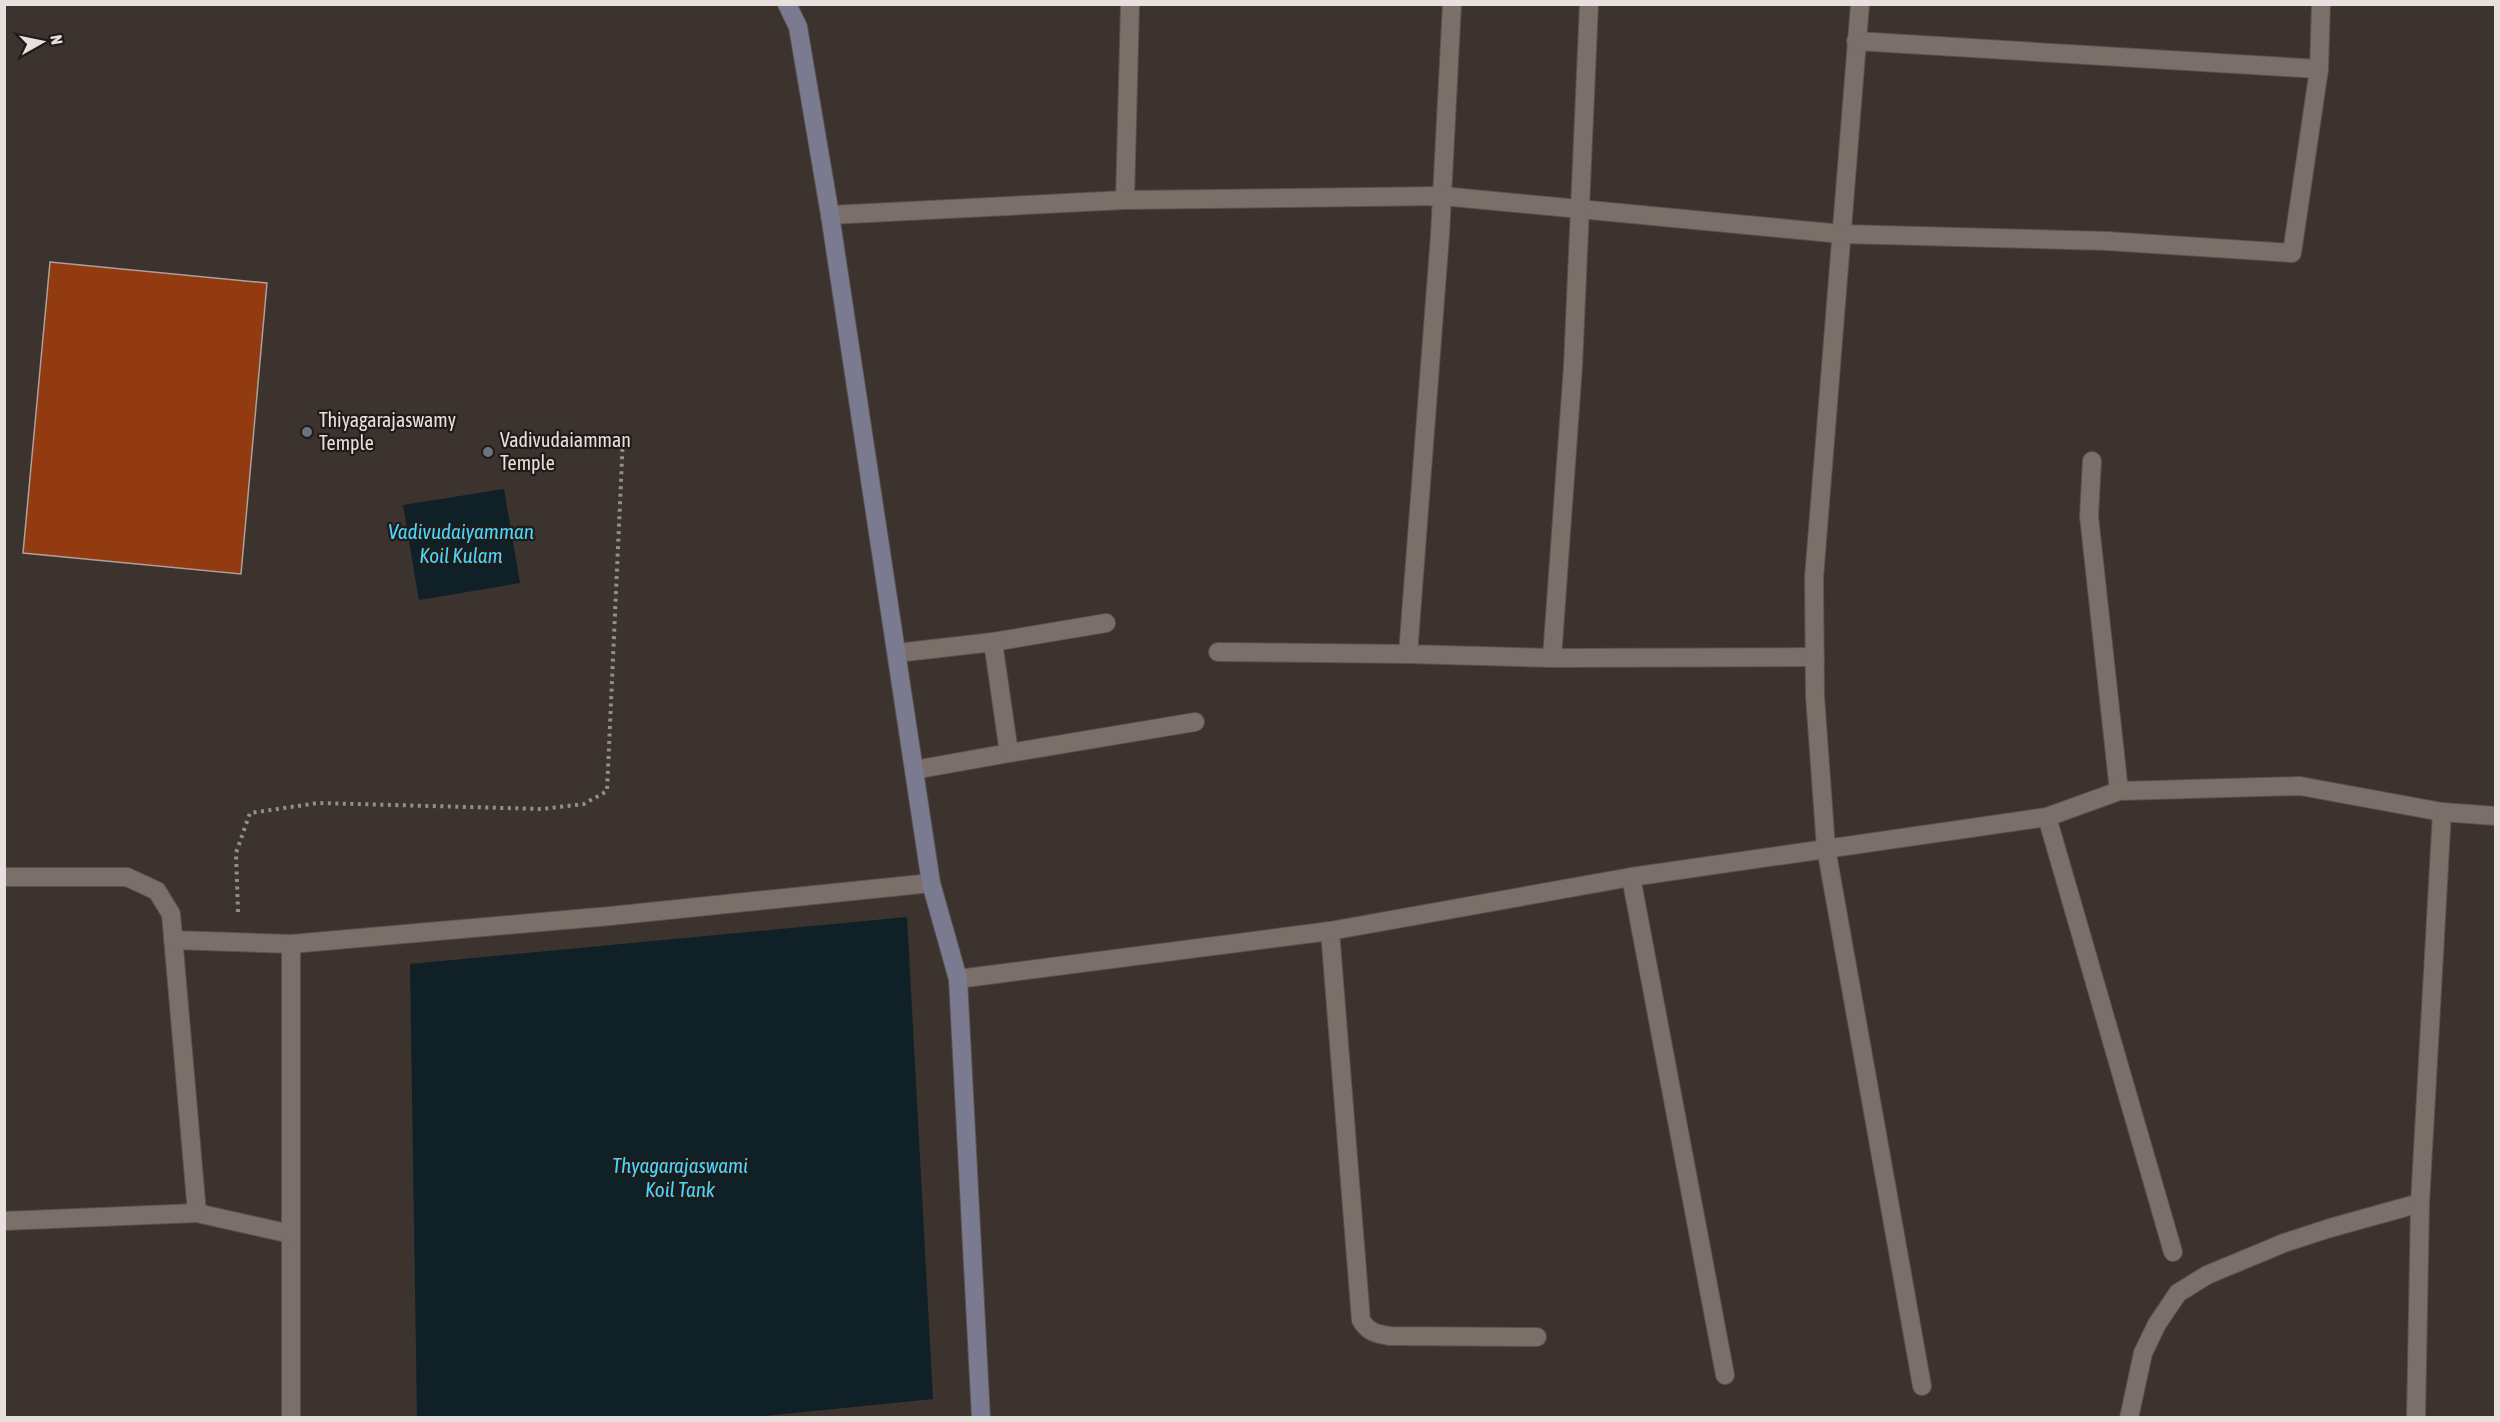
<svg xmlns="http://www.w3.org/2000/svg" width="2500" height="1422" font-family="'Asap Condensed',sans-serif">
	<rect width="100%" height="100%" fill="#3c322e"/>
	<!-- water -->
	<g fill="#0f2126">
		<polygon points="504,489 520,583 419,600 403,505"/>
		<polygon points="907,917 933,1399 745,1418 417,1417 410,964"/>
	</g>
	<!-- building -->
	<polygon fill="#933b10" stroke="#aca09b" stroke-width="1.5" points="50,262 267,283 241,574 23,553"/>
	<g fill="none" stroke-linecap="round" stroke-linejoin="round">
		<defs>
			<g id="lane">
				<polyline points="993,642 1106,623"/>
				<polyline points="897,653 993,642 1009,753 914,770"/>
				<polyline points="1009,753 1195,722"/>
			</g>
			<g id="street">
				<polyline points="1452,4 1440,235 1408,654 1552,658 1815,657"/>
				<polyline points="1860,4 1814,578 1815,696 1826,848 1922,1386"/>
				<polyline points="1856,41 2319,69"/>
				<polyline points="1125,200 1130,4"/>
				<polyline points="830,215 1125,200 1442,196 1842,234 2107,241 2292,253 2319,69 2321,4"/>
				<polyline points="2092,461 2089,516 2119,791"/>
				<polyline points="1218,652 1408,654"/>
				<polyline points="1552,658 1573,366 1589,4"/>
				<polyline points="2047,817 2173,1252"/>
				<polyline points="4,877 127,877 157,891 171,914 197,1213 291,1234 291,1418"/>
				<polyline points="1631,877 1725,1375"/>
				<path d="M1330 931 1361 1320C1368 1332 1376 1334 1390 1336L1537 1337"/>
				<polyline points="173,940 291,944"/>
				<polyline points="958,979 1330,931 1631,877 2047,817 2119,791 2300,786 2442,812 2496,816"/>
				<polyline points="4,1221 197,1213"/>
				<polyline points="291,1234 291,944 610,916 931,883"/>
				<polyline points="2129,1418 2143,1353 2157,1324 2178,1293 2207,1275 2284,1243 2330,1228 2420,1203"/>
				<polyline points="2416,1418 2420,1203 2442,812"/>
			</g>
			<polyline id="secondary" points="787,4 798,27 830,215 931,883 958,979 981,1418"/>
		</defs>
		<!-- lane casing -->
		<use href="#lane" stroke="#5a514e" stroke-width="20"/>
		<!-- street casing -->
		<use href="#street" stroke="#5a514e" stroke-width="20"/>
		<!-- secondary casing -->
		<use href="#secondary" stroke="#5a514e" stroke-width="20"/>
		<!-- path -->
		<polyline stroke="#958d8a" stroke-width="4" stroke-dasharray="3 4.5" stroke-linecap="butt" points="238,912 236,853 250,813 318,803 542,809 584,804 607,791 623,437"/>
		<!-- lane -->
		<use href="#lane" stroke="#7b6f6a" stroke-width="18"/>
		<!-- street -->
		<use href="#street" stroke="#7b6f6a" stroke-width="18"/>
		<!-- secondary -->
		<use href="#secondary" stroke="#7a7a91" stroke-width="18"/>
	</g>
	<!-- markers -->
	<g fill="#6b7280" stroke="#201b19" stroke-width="2">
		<circle cx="307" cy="432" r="6"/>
		<circle cx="488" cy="452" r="6"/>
	</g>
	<g text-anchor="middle" stroke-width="4.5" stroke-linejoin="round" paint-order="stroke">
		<!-- poi labels -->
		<g font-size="20" fill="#e7e0de" stroke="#201b19" text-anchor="start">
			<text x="319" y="427">Thiyagarajaswamy<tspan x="319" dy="23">Temple</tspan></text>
			<text x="500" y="447">Vadivudaiamman<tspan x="500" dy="23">Temple</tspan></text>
		</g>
		<!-- water labels -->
		<g font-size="21" font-style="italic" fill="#4bd7fc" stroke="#201b19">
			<text x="461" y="539">Vadivudaiyamman<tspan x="461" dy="24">Koil Kulam</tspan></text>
			<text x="680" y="1173">Thyagarajaswami<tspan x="680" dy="24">Koil Tank</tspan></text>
		</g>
	</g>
	<!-- border -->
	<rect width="2500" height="1422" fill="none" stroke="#e7e0de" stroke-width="12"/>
	<!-- north arrow -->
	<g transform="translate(42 42) rotate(81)" stroke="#201b19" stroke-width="4.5" paint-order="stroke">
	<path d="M0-4.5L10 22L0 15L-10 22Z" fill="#e7e0de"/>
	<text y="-9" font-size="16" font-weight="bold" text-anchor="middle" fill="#e7e0de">N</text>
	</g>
</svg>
